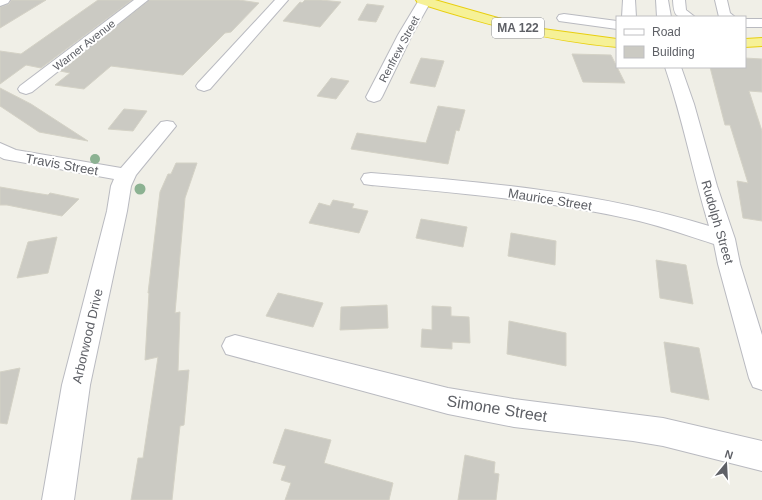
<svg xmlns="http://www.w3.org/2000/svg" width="762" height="500" font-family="Helvetica,sans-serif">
	<rect width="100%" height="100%" fill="#f0efe7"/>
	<!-- building -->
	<g fill="#cbcac3" stroke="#d4d2c6">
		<polygon points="11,0 46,0 0,28 0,7 9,4"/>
		<polygon points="98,0 132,0 41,68 26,65 0,84 0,51 21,54"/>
		<polygon points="149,0 239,0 259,3 231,32 225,33 183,75 111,66 84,89 55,85 70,73 60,71"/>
		<polygon points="305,0 321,0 341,2 320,27 283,21 300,2 302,3"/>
		<polygon points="367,4 384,6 376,22 358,20"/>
		<polygon points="572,54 611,55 625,83 583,82"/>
		<polygon points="421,58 444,61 435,87 410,83"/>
		<polygon points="745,58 762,59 762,92 749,91 762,131 762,221 743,218 737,181 748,183 730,125 725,125 710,67 745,67"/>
		<polygon points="331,78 349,81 336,99 317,96"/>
		<polygon points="0,88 31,104 88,141 39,132 0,106"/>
		<polygon points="438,106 465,110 459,131 456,130 448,164 351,149 357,133 426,143"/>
		<polygon points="124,109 147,111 133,131 108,129"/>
		<polygon points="176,163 197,163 185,198 175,313 180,312 178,371 189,370 184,425 180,426 172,500 131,500 138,458 143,458 158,357 145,360 149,293 148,293 160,192 168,174 171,174"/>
		<polygon points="0,187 29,192 48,195 50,193 79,199 62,216 7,205 0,205"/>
		<polygon points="333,200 354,204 352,208 368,211 359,233 309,223 319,203 330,206"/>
		<polygon points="421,219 467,227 463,247 416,238"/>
		<polygon points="511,233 556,241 555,265 508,256"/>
		<polygon points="57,237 48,273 17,278 28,242"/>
		<polygon points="656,260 686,265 693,304 660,298"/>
		<polygon points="278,293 323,303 313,327 266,316"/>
		<polygon points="387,305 388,328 340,330 341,307"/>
		<polygon points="432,306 451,307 451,316 469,317 470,343 452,342 452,349 421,347 422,329 432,330"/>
		<polygon points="509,321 566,333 566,366 507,354"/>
		<polygon points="664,342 699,348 709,400 671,392"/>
		<polygon points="20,368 7,424 0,423 0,372"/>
		<polygon points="285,429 331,440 324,463 393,483 389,500 285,500 291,483 281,480 286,466 273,463"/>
		<polygon points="465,455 495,462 494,473 499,474 496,500 458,500"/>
	</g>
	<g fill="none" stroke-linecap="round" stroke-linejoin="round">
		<defs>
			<g id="minor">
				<polygon points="0,0 10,0 8,3 0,6"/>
				<polygon points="134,0 148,0 32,92 26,94 20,92 18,89 20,86"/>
				<polygon points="275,0 288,0 210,89 204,91 198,89 196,86 198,83"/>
				<polygon points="419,0 431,1 412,35 382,97 380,100 374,102 368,100 366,97 398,35"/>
				<polygon points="623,0 635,0 636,17 622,17"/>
				<polygon points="656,0 668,0 671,17 657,17"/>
				<path d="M673 0H685L686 10 695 17C677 17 674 19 673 0Z"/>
				<polygon points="715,0 727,0 730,13 735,17 719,17"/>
				<polygon points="564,14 617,21 617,29 559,21 557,18 559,15"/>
				<rect x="745" y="19" width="17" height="8"/>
				<path d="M665 67H681L694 104 717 186 735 239 740 264 762 335V390L753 387 749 378 718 264 714 244C689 236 664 227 639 221 551 201 460 193 371 185L364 184 361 179 364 174 371 173C485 182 600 192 709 226 693 174 683 119 665 67Z"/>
				<polygon points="167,121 173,122 176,126 136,175 131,186 127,211 90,385 74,500 42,500 62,385 107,211 111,186 114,179 4,159 0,157 0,143 16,150 121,168 161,122"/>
				<polygon points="235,335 448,388 514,399 663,418 762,441 762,471 663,446 633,441 514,427 448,414 226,354 222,346 226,338"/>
			</g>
			<g id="highway">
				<path d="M416 0H435L498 18 543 29 617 39V47C548 41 483 24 418 3Z"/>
				<polygon points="762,38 762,46 745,47 745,39"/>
			</g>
		</defs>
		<!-- minor casing -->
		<use href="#minor" stroke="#b9bac0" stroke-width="2"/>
		<!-- highway casing -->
		<use href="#highway" stroke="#e8cf0f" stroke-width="2"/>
		<!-- minor -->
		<use href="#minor" fill="#fff" fill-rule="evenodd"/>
		<!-- highway -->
		<use href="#highway" fill="#f6f197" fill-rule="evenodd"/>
	</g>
	<!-- trees -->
	<g fill="#8cb292">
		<circle cx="95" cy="159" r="5"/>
		<circle cx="140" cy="189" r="5.5"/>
	</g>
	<g text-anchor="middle" stroke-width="4" stroke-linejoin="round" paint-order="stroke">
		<!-- far-street labels -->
		<g font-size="11" fill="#5e6066" stroke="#fff">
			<text transform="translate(84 45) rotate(-38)" y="4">Warner Avenue</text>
			<text transform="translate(399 49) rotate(-62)" y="4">Renfrew Street</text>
		</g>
		<!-- shield labels -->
		<rect fill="#fff" stroke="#8e9094" stroke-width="1" x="492" y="18" width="52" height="20" rx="3"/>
		<g font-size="12" font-weight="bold" fill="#5e6066">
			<text x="518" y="32">MA 122</text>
		</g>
		<!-- street labels -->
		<g font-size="13" fill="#5e6066" stroke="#fff">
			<text transform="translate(62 164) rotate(10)" y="5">Travis Street</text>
			<text transform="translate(550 199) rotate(9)" y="5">Maurice Street</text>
			<text transform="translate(718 222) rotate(74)" y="5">Rudolph Street</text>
			<text transform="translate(87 336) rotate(-77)" y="5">Arborwood Drive</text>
		</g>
		<!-- near-street labels -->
		<g font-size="16" fill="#5e6066" stroke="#fff">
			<text transform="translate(497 408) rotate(9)" y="6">Simone Street</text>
		</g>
	</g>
	<!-- legend -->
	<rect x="616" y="16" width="130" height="52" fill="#ffffff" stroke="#bfbfc2"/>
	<rect x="624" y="29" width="20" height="6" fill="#ffffff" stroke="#bfbfc2"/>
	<text x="652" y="36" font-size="12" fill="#5e6066">Road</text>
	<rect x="624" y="46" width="20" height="12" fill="#cbcac3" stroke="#bfbfc2"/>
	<text x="652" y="56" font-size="12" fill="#5e6066">Building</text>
	<!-- north arrow -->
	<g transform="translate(726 464) rotate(18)" stroke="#ffffff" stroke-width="3" paint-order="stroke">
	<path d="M0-3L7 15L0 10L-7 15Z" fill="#5e6066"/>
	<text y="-6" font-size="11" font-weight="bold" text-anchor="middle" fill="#5e6066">N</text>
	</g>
</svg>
